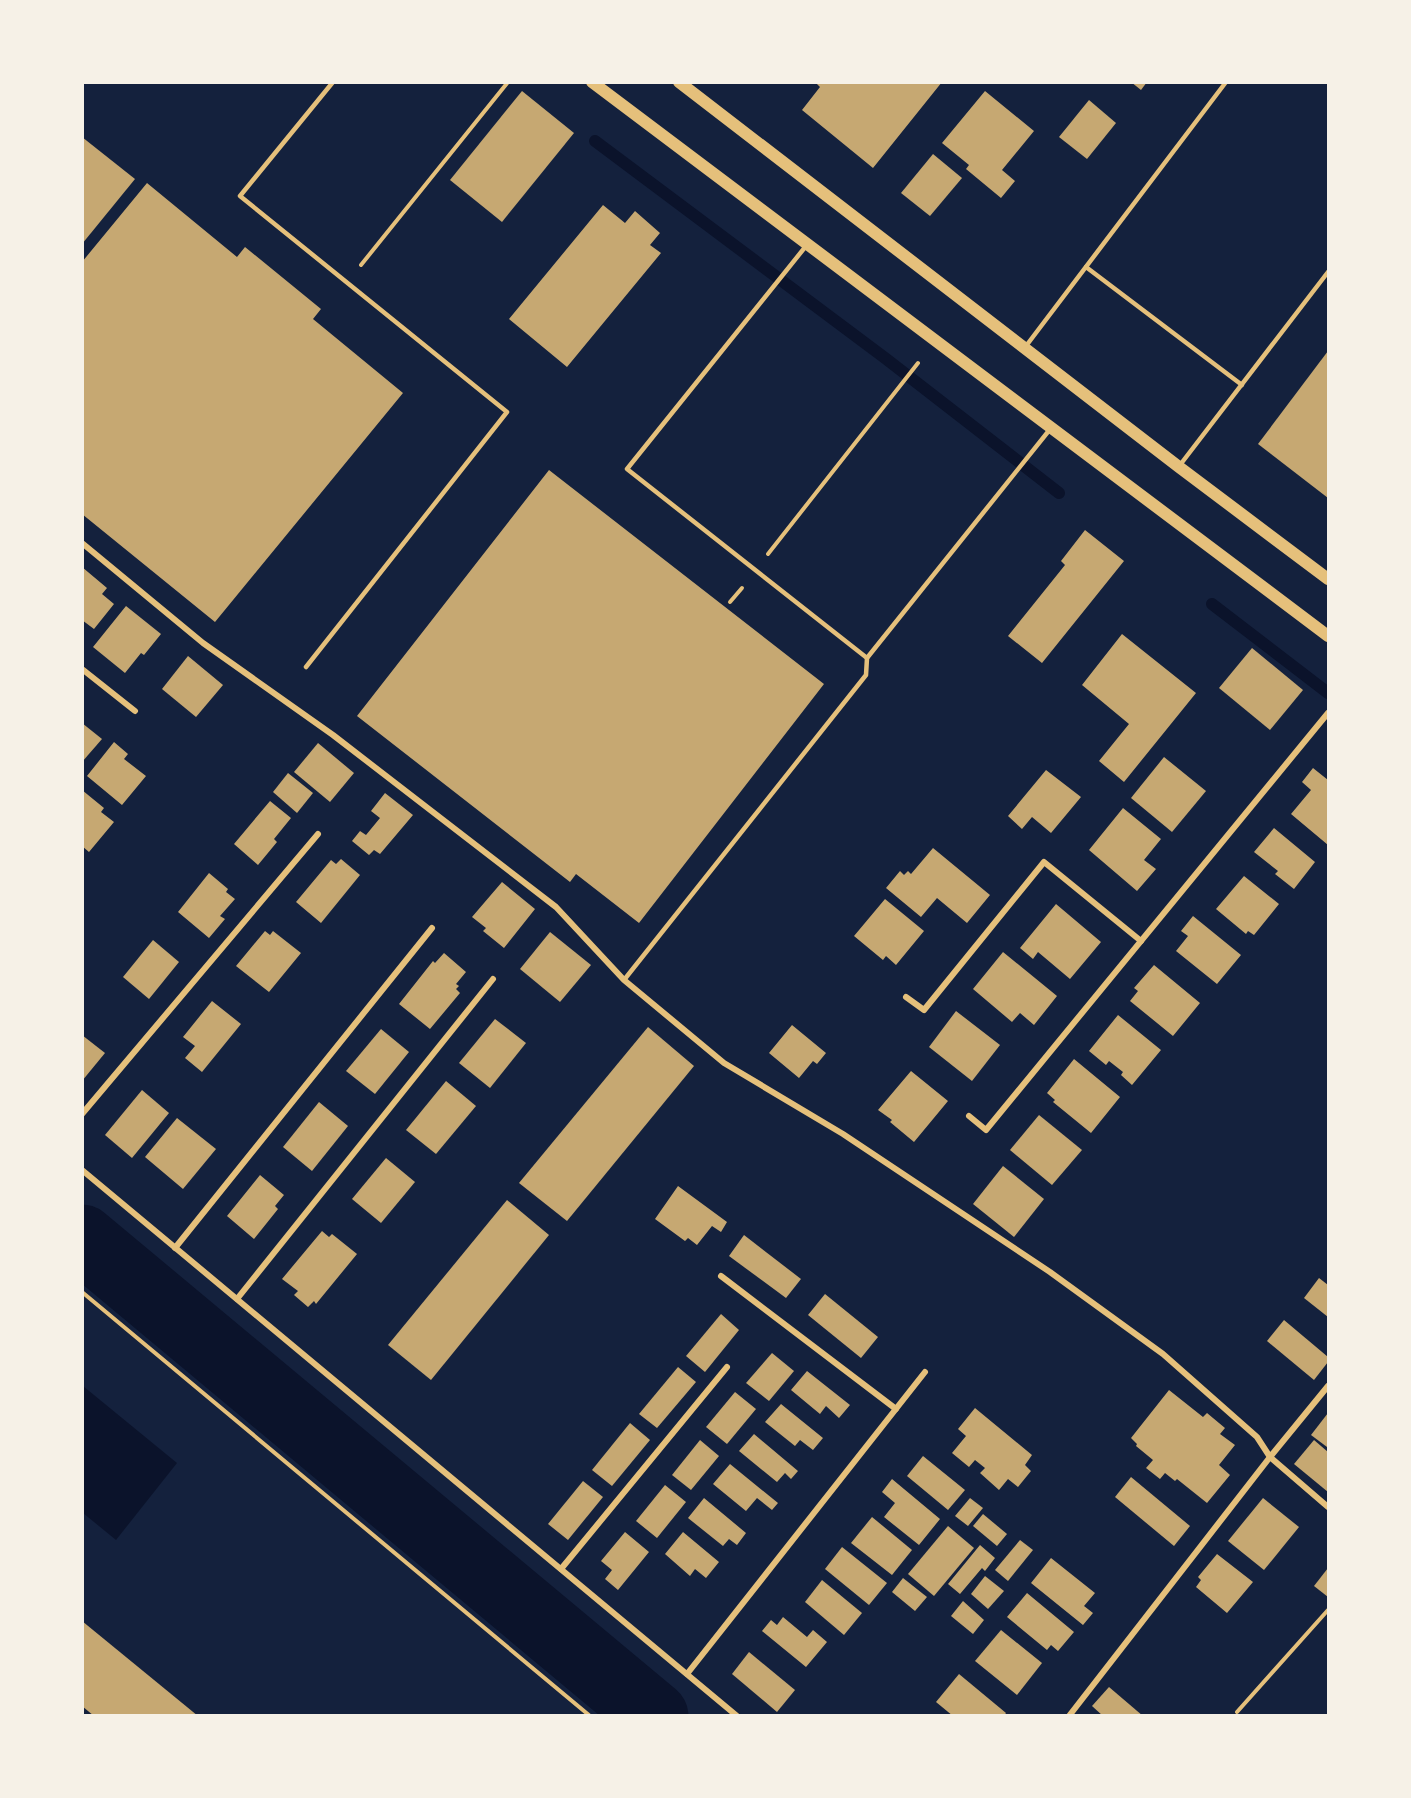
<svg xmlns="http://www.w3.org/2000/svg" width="1411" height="1798" font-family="'IBM Plex Serif',serif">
	<rect width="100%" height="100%" fill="#14213d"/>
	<!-- water -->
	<polygon fill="#0b132b" points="83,1386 177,1463 116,1540 83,1513"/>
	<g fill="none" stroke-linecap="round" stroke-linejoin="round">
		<!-- stream -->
		<g stroke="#0b132b" stroke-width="12">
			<polyline points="595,141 885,358 1059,493"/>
			<polyline points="1212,604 1328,693"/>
		</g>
		<!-- river -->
		<polyline stroke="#0b132b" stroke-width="69" points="82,1239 654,1716"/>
	</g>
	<!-- building -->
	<g fill="#c6a872">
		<polygon points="815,82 942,82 873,168 802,110 820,87"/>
		<polygon points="1131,82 1147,82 1141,90"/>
		<polygon points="522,91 574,133 502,222 450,180"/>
		<polygon points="985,91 1034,131 1002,170 1015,181 1001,198 966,169 969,165 942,143"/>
		<polygon points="1089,100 1116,123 1087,159 1059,137"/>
		<polygon points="82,137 135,179 82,244"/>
		<polygon points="933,154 962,178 930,216 901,193"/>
		<polygon points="147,183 237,257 245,247 321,309 313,319 403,393 215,622 82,514 82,262"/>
		<polygon points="603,205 625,223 635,211 660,233 650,245 661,253 567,367 509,319"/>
		<polygon points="1328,351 1328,498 1258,444"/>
		<polygon points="549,470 824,684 639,923 576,874 570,882 357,716"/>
		<polygon points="1085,530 1124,561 1042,663 1008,636 1065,565 1061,561"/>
		<polygon points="82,567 107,588 102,594 114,604 94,629 82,620"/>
		<polygon points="126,606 161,634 144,655 141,653 125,673 93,647"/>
		<polygon points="1122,634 1196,693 1124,782 1099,761 1129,724 1082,685"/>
		<polygon points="1252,648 1303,690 1270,730 1219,688"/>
		<polygon points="188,656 223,685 196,717 162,689"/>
		<polygon points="82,723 102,739 82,762"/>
		<polygon points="114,742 128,754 124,759 146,776 122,805 87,776"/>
		<polygon points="318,743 354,773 330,802 294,772"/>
		<polygon points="1164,757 1206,791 1172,832 1131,798"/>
		<polygon points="1313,768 1328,780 1328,845 1291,814 1311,790 1302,782"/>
		<polygon points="1046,770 1081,797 1051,833 1032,817 1022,829 1008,816"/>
		<polygon points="288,773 313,793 297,813 273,792"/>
		<polygon points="82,790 104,808 101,812 114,822 89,852 82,846"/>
		<polygon points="385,793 413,815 380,854 374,850 369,855 352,841 360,831 366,835 380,818 371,811"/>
		<polygon points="270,801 291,818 274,839 277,842 258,865 234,844"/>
		<polygon points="1123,808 1161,839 1144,860 1156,869 1137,891 1089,850"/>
		<polygon points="1274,828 1315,862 1294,889 1275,874 1278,871 1254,852"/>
		<polygon points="933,848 990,895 967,923 937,898 921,917 886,888 900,871 904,875 908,871 911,874"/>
		<polygon points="341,859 360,875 321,923 296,902 331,860 336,864"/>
		<polygon points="209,873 228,889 226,892 235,899 220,916 225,919 209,938 178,912"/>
		<polygon points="1244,876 1279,904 1254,935 1248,931 1246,934 1216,909"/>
		<polygon points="502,882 535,909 504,948 483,931 486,928 472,917"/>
		<polygon points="885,899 924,931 896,965 886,956 883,960 854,936"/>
		<polygon points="1056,904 1101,942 1070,979 1038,952 1033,959 1020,948"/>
		<polygon points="1193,916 1241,955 1217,984 1176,951 1188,936 1181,931"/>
		<polygon points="265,931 270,935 273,931 301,953 269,992 236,966"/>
		<polygon points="550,932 591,965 560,1002 520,969"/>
		<polygon points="153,940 179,962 149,999 123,977"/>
		<polygon points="1003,952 1057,996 1034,1025 1020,1013 1012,1022 973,989"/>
		<polygon points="444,953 466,972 456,984 459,986 456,989 460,993 430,1029 399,1004 433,961 435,963"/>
		<polygon points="1154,965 1200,1003 1173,1036 1130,1001 1138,991 1134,988"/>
		<polygon points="212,1001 241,1024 202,1072 185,1058 195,1046 183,1037"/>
		<polygon points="956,1011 1000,1045 972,1081 929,1047"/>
		<polygon points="1118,1015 1161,1050 1132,1085 1121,1075 1123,1072 1109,1061 1106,1065 1089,1051"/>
		<polygon points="495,1019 526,1043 490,1088 459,1063"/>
		<polygon points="792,1025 826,1053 817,1064 813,1061 799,1078 769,1053"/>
		<polygon points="648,1027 694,1066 567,1221 519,1183"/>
		<polygon points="381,1029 409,1052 375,1094 346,1071"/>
		<polygon points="82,1035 105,1053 82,1081"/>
		<polygon points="1074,1059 1120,1097 1091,1133 1053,1102 1055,1100 1047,1093"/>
		<polygon points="911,1071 948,1101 914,1142 890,1122 892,1120 878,1110"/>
		<polygon points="446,1081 476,1106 436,1154 406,1130"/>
		<polygon points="142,1090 169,1113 132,1158 105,1135"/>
		<polygon points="319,1102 348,1126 312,1171 283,1147"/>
		<polygon points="1039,1115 1082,1150 1052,1185 1010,1150"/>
		<polygon points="177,1118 216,1149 183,1189 145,1157"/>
		<polygon points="386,1158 415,1182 381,1223 352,1199"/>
		<polygon points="1003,1166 1044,1199 1014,1237 973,1204"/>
		<polygon points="260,1175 284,1195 275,1206 278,1209 254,1239 227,1216"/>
		<polygon points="678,1186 727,1222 721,1232 712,1226 697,1245 688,1238 685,1241 655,1219"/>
		<polygon points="507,1200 549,1235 431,1380 388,1345"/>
		<polygon points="322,1231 329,1237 332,1234 357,1254 316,1304 314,1301 308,1307 294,1295 298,1291 282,1279"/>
		<polygon points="744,1235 801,1279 786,1298 729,1256"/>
		<polygon points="1319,1278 1328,1285 1328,1317 1304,1298"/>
		<polygon points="825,1294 878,1337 861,1358 808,1315"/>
		<polygon points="721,1314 739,1330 705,1372 686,1356"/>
		<polygon points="1284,1320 1328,1357 1328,1362 1314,1380 1267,1341"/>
		<polygon points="772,1353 794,1371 769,1401 746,1383"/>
		<polygon points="678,1367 696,1382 657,1428 639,1414"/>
		<polygon points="807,1371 850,1405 839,1418 826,1406 820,1414 791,1390"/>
		<polygon points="1169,1390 1203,1417 1207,1413 1225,1428 1220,1434 1235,1445 1219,1465 1230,1475 1207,1503 1177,1479 1175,1481 1165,1473 1160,1479 1146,1468 1153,1460 1136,1446 1137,1444 1131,1438"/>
		<polygon points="735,1392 756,1409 727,1444 706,1427"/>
		<polygon points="781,1404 823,1438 813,1450 800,1440 795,1446 765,1422"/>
		<polygon points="975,1408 1032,1455 1025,1465 1031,1471 1018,1487 1008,1479 999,1490 980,1473 985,1468 975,1460 969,1467 952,1453 966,1436 958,1429"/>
		<polygon points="1328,1413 1328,1445 1327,1447 1311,1435"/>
		<polygon points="630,1423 650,1440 612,1486 592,1470"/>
		<polygon points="754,1434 798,1471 791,1479 785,1473 777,1482 739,1451"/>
		<polygon points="700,1440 719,1456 691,1490 672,1475"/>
		<polygon points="1314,1440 1328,1452 1328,1492 1294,1464"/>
		<polygon points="923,1456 965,1490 948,1510 907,1476"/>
		<polygon points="730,1464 778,1503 772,1510 757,1498 746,1511 713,1484"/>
		<polygon points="1131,1477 1190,1526 1174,1546 1115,1497"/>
		<polygon points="892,1479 940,1519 919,1545 884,1517 895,1503 882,1492"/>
		<polygon points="583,1481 603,1497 568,1540 548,1524"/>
		<polygon points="665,1485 686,1502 657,1538 636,1521"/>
		<polygon points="704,1498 746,1533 737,1545 729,1539 723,1546 688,1518"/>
		<polygon points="970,1498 983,1508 968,1526 955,1516"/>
		<polygon points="1263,1498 1299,1527 1264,1570 1228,1541"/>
		<polygon points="983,1514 1007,1534 997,1546 973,1526"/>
		<polygon points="872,1517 912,1550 892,1575 851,1543"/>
		<polygon points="948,1526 974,1548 934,1596 908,1574"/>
		<polygon points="625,1532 649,1552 618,1590 605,1579 612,1570 601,1561"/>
		<polygon points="683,1532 719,1562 706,1578 695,1569 690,1576 665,1554"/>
		<polygon points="1020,1540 1033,1550 1008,1581 995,1570"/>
		<polygon points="980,1545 995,1558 985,1571 982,1568 960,1594 948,1584"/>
		<polygon points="842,1547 887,1583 869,1605 825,1569"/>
		<polygon points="1217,1554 1253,1582 1227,1613 1196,1587 1201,1580 1198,1577"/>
		<polygon points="1051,1558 1095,1593 1084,1606 1093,1613 1083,1625 1031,1583"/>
		<polygon points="1328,1568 1328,1597 1314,1586"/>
		<polygon points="985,1576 1004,1591 988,1609 971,1594"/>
		<polygon points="903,1578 927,1597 915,1611 892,1592"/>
		<polygon points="822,1580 862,1613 844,1635 805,1602"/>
		<polygon points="1027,1593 1074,1632 1058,1651 1051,1645 1047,1650 1007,1617"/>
		<polygon points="963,1601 984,1620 973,1634 951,1616"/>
		<polygon points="783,1617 807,1637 813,1630 827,1642 806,1667 762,1631 771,1620 777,1625"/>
		<polygon points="82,1621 198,1716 94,1716 82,1706"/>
		<polygon points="1001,1630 1042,1663 1017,1695 975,1661"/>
		<polygon points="749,1652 795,1690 777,1712 732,1674"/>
		<polygon points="959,1674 1006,1713 1004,1716 953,1716 936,1702"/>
		<polygon points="1109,1687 1143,1716 1103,1716 1092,1706"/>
	</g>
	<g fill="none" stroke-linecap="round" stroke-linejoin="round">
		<!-- path -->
		<g stroke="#e5c07b" stroke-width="4">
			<polyline points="361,265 508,82"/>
			<polyline points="768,554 918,363"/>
			<polyline points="730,602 742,588"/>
			<polyline points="82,1292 590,1716"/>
			<polyline points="1237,1712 1328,1610"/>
		</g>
		<!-- service -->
		<g stroke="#e5c07b" stroke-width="4.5">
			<polyline points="806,246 627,469 867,658"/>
			<polyline points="1086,267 1242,385"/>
			<polyline points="1026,346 1226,82"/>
			<polyline points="1180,465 1328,272"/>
			<polyline points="306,667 507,412 240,196 333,82"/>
			<polyline points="624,980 866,675 867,658 1051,428"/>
		</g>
		<!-- minor -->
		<g stroke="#e5c07b" stroke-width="6">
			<polyline points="82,543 203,643 333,735 556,907 624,980 724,1063 843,1134 1050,1272 1163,1354 1257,1437 1270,1457 1328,1507"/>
			<polyline points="82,669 135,711"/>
			<polyline points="906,997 924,1010 1044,862 1141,941"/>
			<polyline points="82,1114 318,834"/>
			<polyline points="969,1116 986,1130 1328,713"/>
			<polyline points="82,1170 737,1716"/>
			<polyline points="175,1248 432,928"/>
			<polyline points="721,1276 896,1409"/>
			<polyline points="237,1299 493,979"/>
			<polyline points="561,1569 727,1367"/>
			<polyline points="687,1674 925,1372"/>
			<polyline points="1069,1716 1270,1457 1328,1386"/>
		</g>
		<!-- secondary -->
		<g stroke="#e5c07b" stroke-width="12">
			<polyline points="592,82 1328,636"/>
			<polyline points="679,82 1179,467 1328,579"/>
		</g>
	</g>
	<!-- border -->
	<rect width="1411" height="1798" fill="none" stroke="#f6f1e7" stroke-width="168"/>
</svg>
